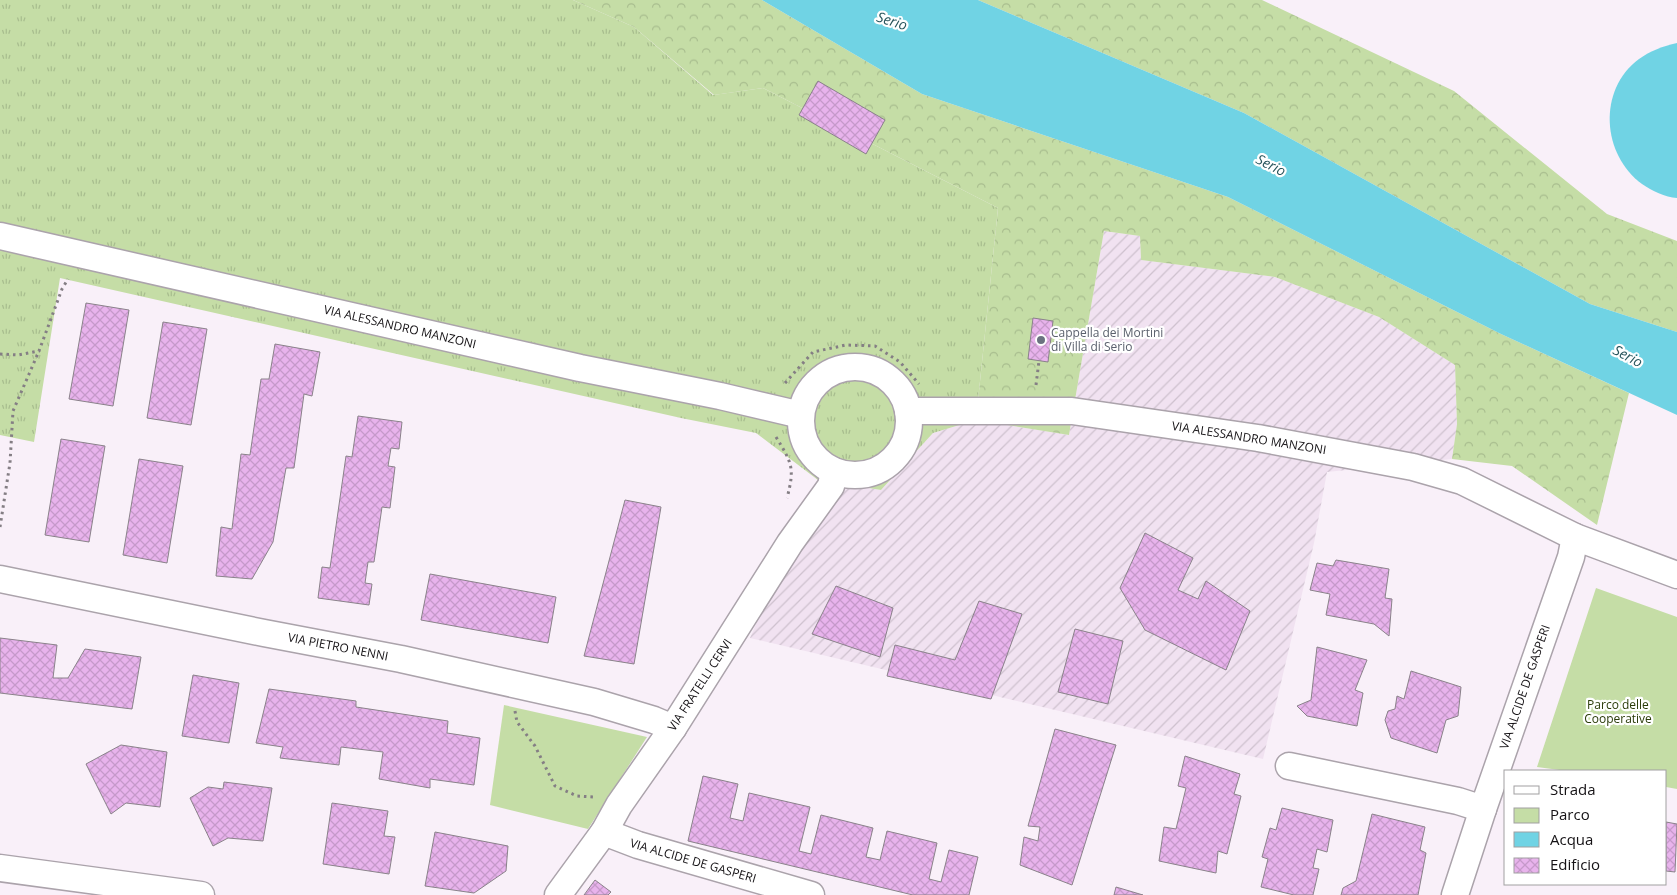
<svg xmlns="http://www.w3.org/2000/svg" width="1677" height="895" font-family="'Open Sans',sans-serif">
	<defs>
		<pattern id="industrial-furrows" width="10" height="10" patternUnits="userSpaceOnUse" patternTransform="scale(1.25)"><rect width="10" height="10" fill="#f1e2f1"/><path d="M-1 1l2-2M0 10L10 0M9 11l2-2" fill="none" stroke="#cec1ce"/></pattern>
		<pattern id="grass-tufts" width="24" height="20" patternUnits="userSpaceOnUse" patternTransform="scale(1.25)"><rect width="24" height="20" fill="#c5dda6"/><path d="M3 7l-1-3M5 7V3M7 7l1-3M15 17l-1-3M17 17v-4M19 17l1-3" fill="none" stroke="#a8bd8e"/></pattern>
		<pattern id="forest-crowns" width="20" height="18" patternUnits="userSpaceOnUse" patternTransform="scale(1.25)"><rect width="20" height="18" fill="#c5dda6"/><path d="M2 6a3 3 0 1 1 6 0M12 15a3 3 0 1 1 6 0" fill="none" stroke="#a8bd8e"/></pattern>
		<pattern id="building-cross-hatch" width="8" height="8" patternUnits="userSpaceOnUse" patternTransform="scale(1.25)"><rect width="8" height="8" fill="#e8b3ec"/><path d="M0 0l8 8M0 8l8-8" fill="none" stroke="#c699ca"/></pattern>
	</defs>
	<rect width="100%" height="100%" fill="#f9f0f9"/>
	<!-- industrial -->
	<polygon fill="url(#industrial-furrows)" points="1104,231 1140,236 1141,260 1275,277 1379,317 1455,365 1457,424 1452,459 1327,472 1314,543 1263,759 750,638 818,480 881,490 933,433 976,420 1069,435"/>
	<!-- grass -->
	<polygon fill="url(#grass-tufts)" points="0,0 573,0 634,27 713,95 763,88 998,208 976,420 933,433 881,490 818,480 756,433 681,418 60,278 34,442 0,435"/>
	<!-- forest -->
	<g fill="url(#forest-crowns)">
		<polygon points="573,0 762,0 922,94 1228,197 1501,334 1629,393 1597,525 1512,466 1452,459 1457,424 1455,365 1379,317 1275,277 1141,260 1140,236 1104,231 1069,435 976,420 998,208 763,88 714,95 634,27"/>
		<polygon points="978,0 1262,0 1454,91 1607,214 1677,241 1677,332 1590,304 1244,113"/>
	</g>
	<!-- park -->
	<g fill="#c5dda6">
		<polygon points="1596,588 1677,617 1677,789 1666,787 1666,771 1567,771 1537,767"/>
		<polygon points="504,705 647,737 588,829 490,805"/>
	</g>
	<!-- water -->
	<g fill="#70d3e4">
		<polygon points="762,0 978,0 1244,113 1590,304 1677,332 1677,415 1501,334 1228,197 922,94"/>
		<path d="M1677 43V198C1665 197 1652 191 1642 184 1602 155 1597 90 1639 59 1650 51 1663 46 1677 43Z"/>
	</g>
	<!-- building -->
	<g fill="url(#building-cross-hatch)" stroke="#8a828a">
		<polygon points="818,81 885,120 866,154 799,115"/>
		<polygon points="86,303 129,310 113,406 69,399"/>
		<polygon points="1033,318 1053,321 1048,362 1028,359"/>
		<polygon points="163,322 207,329 191,425 147,418"/>
		<polygon points="275,344 320,352 312,396 304,394 294,468 286,468 273,542 252,579 216,576 221,527 232,529 241,454 250,455 261,379 269,379"/>
		<polygon points="358,416 402,422 399,449 391,448 388,466 395,467 390,508 382,507 374,562 368,562 365,583 372,584 369,605 318,598 322,567 330,568 346,456 352,457"/>
		<polygon points="61,439 105,446 89,542 45,535"/>
		<polygon points="139,459 183,466 167,563 123,555"/>
		<polygon points="625,500 661,507 634,664 584,656"/>
		<polygon points="1145,533 1193,558 1178,590 1198,599 1206,581 1250,611 1226,670 1145,630 1120,588"/>
		<polygon points="1336,560 1389,569 1385,598 1392,599 1389,636 1374,624 1326,615 1330,594 1310,590 1317,563 1333,566"/>
		<polygon points="430,574 556,597 548,643 421,620"/>
		<polygon points="836,586 893,608 880,657 812,634"/>
		<polygon points="979,601 1022,614 991,699 887,676 895,645 955,660"/>
		<polygon points="1075,629 1123,641 1108,704 1058,692"/>
		<polygon points="0,638 57,645 53,678 68,678 85,649 141,657 132,709 0,693"/>
		<polygon points="1317,647 1367,660 1355,690 1363,693 1357,726 1307,716 1297,706 1311,700"/>
		<polygon points="1411,671 1461,687 1458,716 1446,720 1437,753 1391,738 1385,720 1388,711 1395,709 1397,696 1404,699"/>
		<polygon points="193,675 239,683 229,743 182,736"/>
		<polygon points="269,689 356,701 356,707 448,721 447,733 480,738 474,785 430,779 430,788 379,779 383,752 341,747 339,765 280,758 283,747 256,743"/>
		<polygon points="1055,729 1116,745 1072,885 1020,865 1024,837 1038,841 1040,827 1028,826"/>
		<polygon points="121,745 167,752 160,807 126,803 111,814 86,764"/>
		<polygon points="1185,756 1240,774 1234,794 1241,796 1227,854 1218,851 1216,873 1159,861 1164,827 1176,829 1186,788 1178,786"/>
		<polygon points="703,776 738,784 730,818 743,821 749,793 810,807 799,851 811,854 821,815 873,828 866,857 880,860 887,831 937,843 929,879 941,882 949,850 978,857 969,895 913,895 688,841"/>
		<polygon points="224,782 272,788 263,841 228,838 213,846 190,798 208,787 223,789"/>
		<polygon points="332,803 388,811 384,836 395,837 389,874 323,864"/>
		<polygon points="1282,808 1333,820 1327,852 1317,849 1313,868 1319,869 1313,895 1294,895 1261,887 1268,859 1262,857 1270,828 1276,830"/>
		<polygon points="1372,814 1425,827 1420,850 1426,853 1418,895 1341,895 1343,888 1356,881"/>
		<polygon points="1666,822 1677,824 1675,872 1666,871"/>
		<polygon points="435,832 508,846 506,871 474,893 425,886"/>
		<polygon points="595,880 611,892 608,895 584,895"/>
		<polygon points="1116,887 1143,895 1114,895"/>
	</g>
	<g fill="none" stroke-linecap="round" stroke-linejoin="round">
		<defs>
			<g id="minor">
				<polyline points="0,236 580,368 720,396 801,415"/>
				<circle cx="855" cy="421" r="54"/>
				<polyline points="908,411 1072,411 1258,438 1413,467 1462,481 1575,537 1677,575"/>
				<polyline points="0,579 264,633 401,659 594,702 654,720 673,728"/>
				<polyline points="1289,766 1458,801 1483,809"/>
				<polyline points="604,832 638,845 811,895"/>
				<polyline points="0,868 201,895"/>
				<polyline points="558,895 604,832 619,805 673,728 790,543 831,486 834,471"/>
				<polyline points="1455,895 1483,809 1571,557 1575,537"/>
			</g>
		</defs>
		<!-- minor casing -->
		<use href="#minor" stroke="#aba3ab" stroke-width="29"/>
		<!-- path -->
		<g stroke="#847e84" stroke-width="3" stroke-dasharray="2.5 4" stroke-linecap="butt">
			<polyline points="0,354 18,355 39,351 62,289 68,279"/>
			<polyline points="785,383 813,352 846,345 875,346 900,362 919,384"/>
			<polyline points="1036,385 1039,361"/>
			<path d="M776 437C792 463 795 468 787 498"/>
			<polyline points="0,527 10,463 13,411 39,351"/>
			<polyline points="515,711 517,722 535,746 555,786 577,796 593,797"/>
		</g>
		<!-- minor -->
		<use href="#minor" stroke="#fff" stroke-width="26"/>
	</g>
	<!-- markers -->
	<circle fill="#6b7280" stroke="#fff" stroke-width="2" cx="1041" cy="340" r="5"/>
	<g text-anchor="middle" stroke-width="4.5" stroke-linejoin="round" paint-order="stroke">
		<!-- street labels -->
		<g font-size="12" fill="#151215" stroke="#fff">
			<text transform="translate(400 327) rotate(13)" y="4">VIA ALESSANDRO MANZONI</text>
			<text transform="translate(1249 438) rotate(9)" y="4">VIA ALESSANDRO MANZONI</text>
			<text transform="translate(338 647) rotate(11)" y="4">VIA PIETRO NENNI</text>
			<text transform="translate(700 685) rotate(-57)" y="4">VIA FRATELLI CERVI</text>
			<text transform="translate(1525 687) rotate(-71)" y="4">VIA ALCIDE DE GASPERI</text>
			<text transform="translate(693 861) rotate(16)" y="4">VIA ALCIDE DE GASPERI</text>
		</g>
		<!-- worship labels -->
		<g font-size="12" fill="#5b616d" stroke="#fff" text-anchor="start">
			<text x="1051" y="337">Cappella dei Mortini<tspan x="1051" dy="14">di Villa di Serio</tspan></text>
		</g>
		<!-- park labels -->
		<g font-size="12" fill="#2a3b09" stroke="#fff">
			<text x="1618" y="709">Parco delle<tspan x="1618" dy="14">Cooperative</tspan></text>
		</g>
		<!-- water labels -->
		<g font-size="14" font-style="italic" fill="#28555c" stroke="#fff">
			<text transform="translate(892 21) rotate(18)" y="5">Serio</text>
			<text transform="translate(1271 165) rotate(27)" y="5">Serio</text>
			<text transform="translate(1628 356) rotate(28)" y="5">Serio</text>
		</g>
	</g>
	<!-- legend -->
	<rect x="1504" y="770" width="162" height="115" fill="#ffffff" stroke="#a1a0a1"/>
	<rect x="1514" y="786" width="25" height="8" fill="#ffffff" stroke="#a1a0a1"/>
	<text x="1550" y="795" font-size="15" fill="#151215">Strada</text>
	<rect x="1514" y="808" width="25" height="15" fill="#c5dda6" stroke="#a1a0a1"/>
	<text x="1550" y="820" font-size="15" fill="#151215">Parco</text>
	<rect x="1514" y="832" width="25" height="15" fill="#70d3e4" stroke="#a1a0a1"/>
	<text x="1550" y="845" font-size="15" fill="#151215">Acqua</text>
	<rect x="1514" y="858" width="25" height="15" fill="url(#building-cross-hatch)" stroke="#a1a0a1"/>
	<text x="1550" y="870" font-size="15" fill="#151215">Edificio</text>
</svg>
